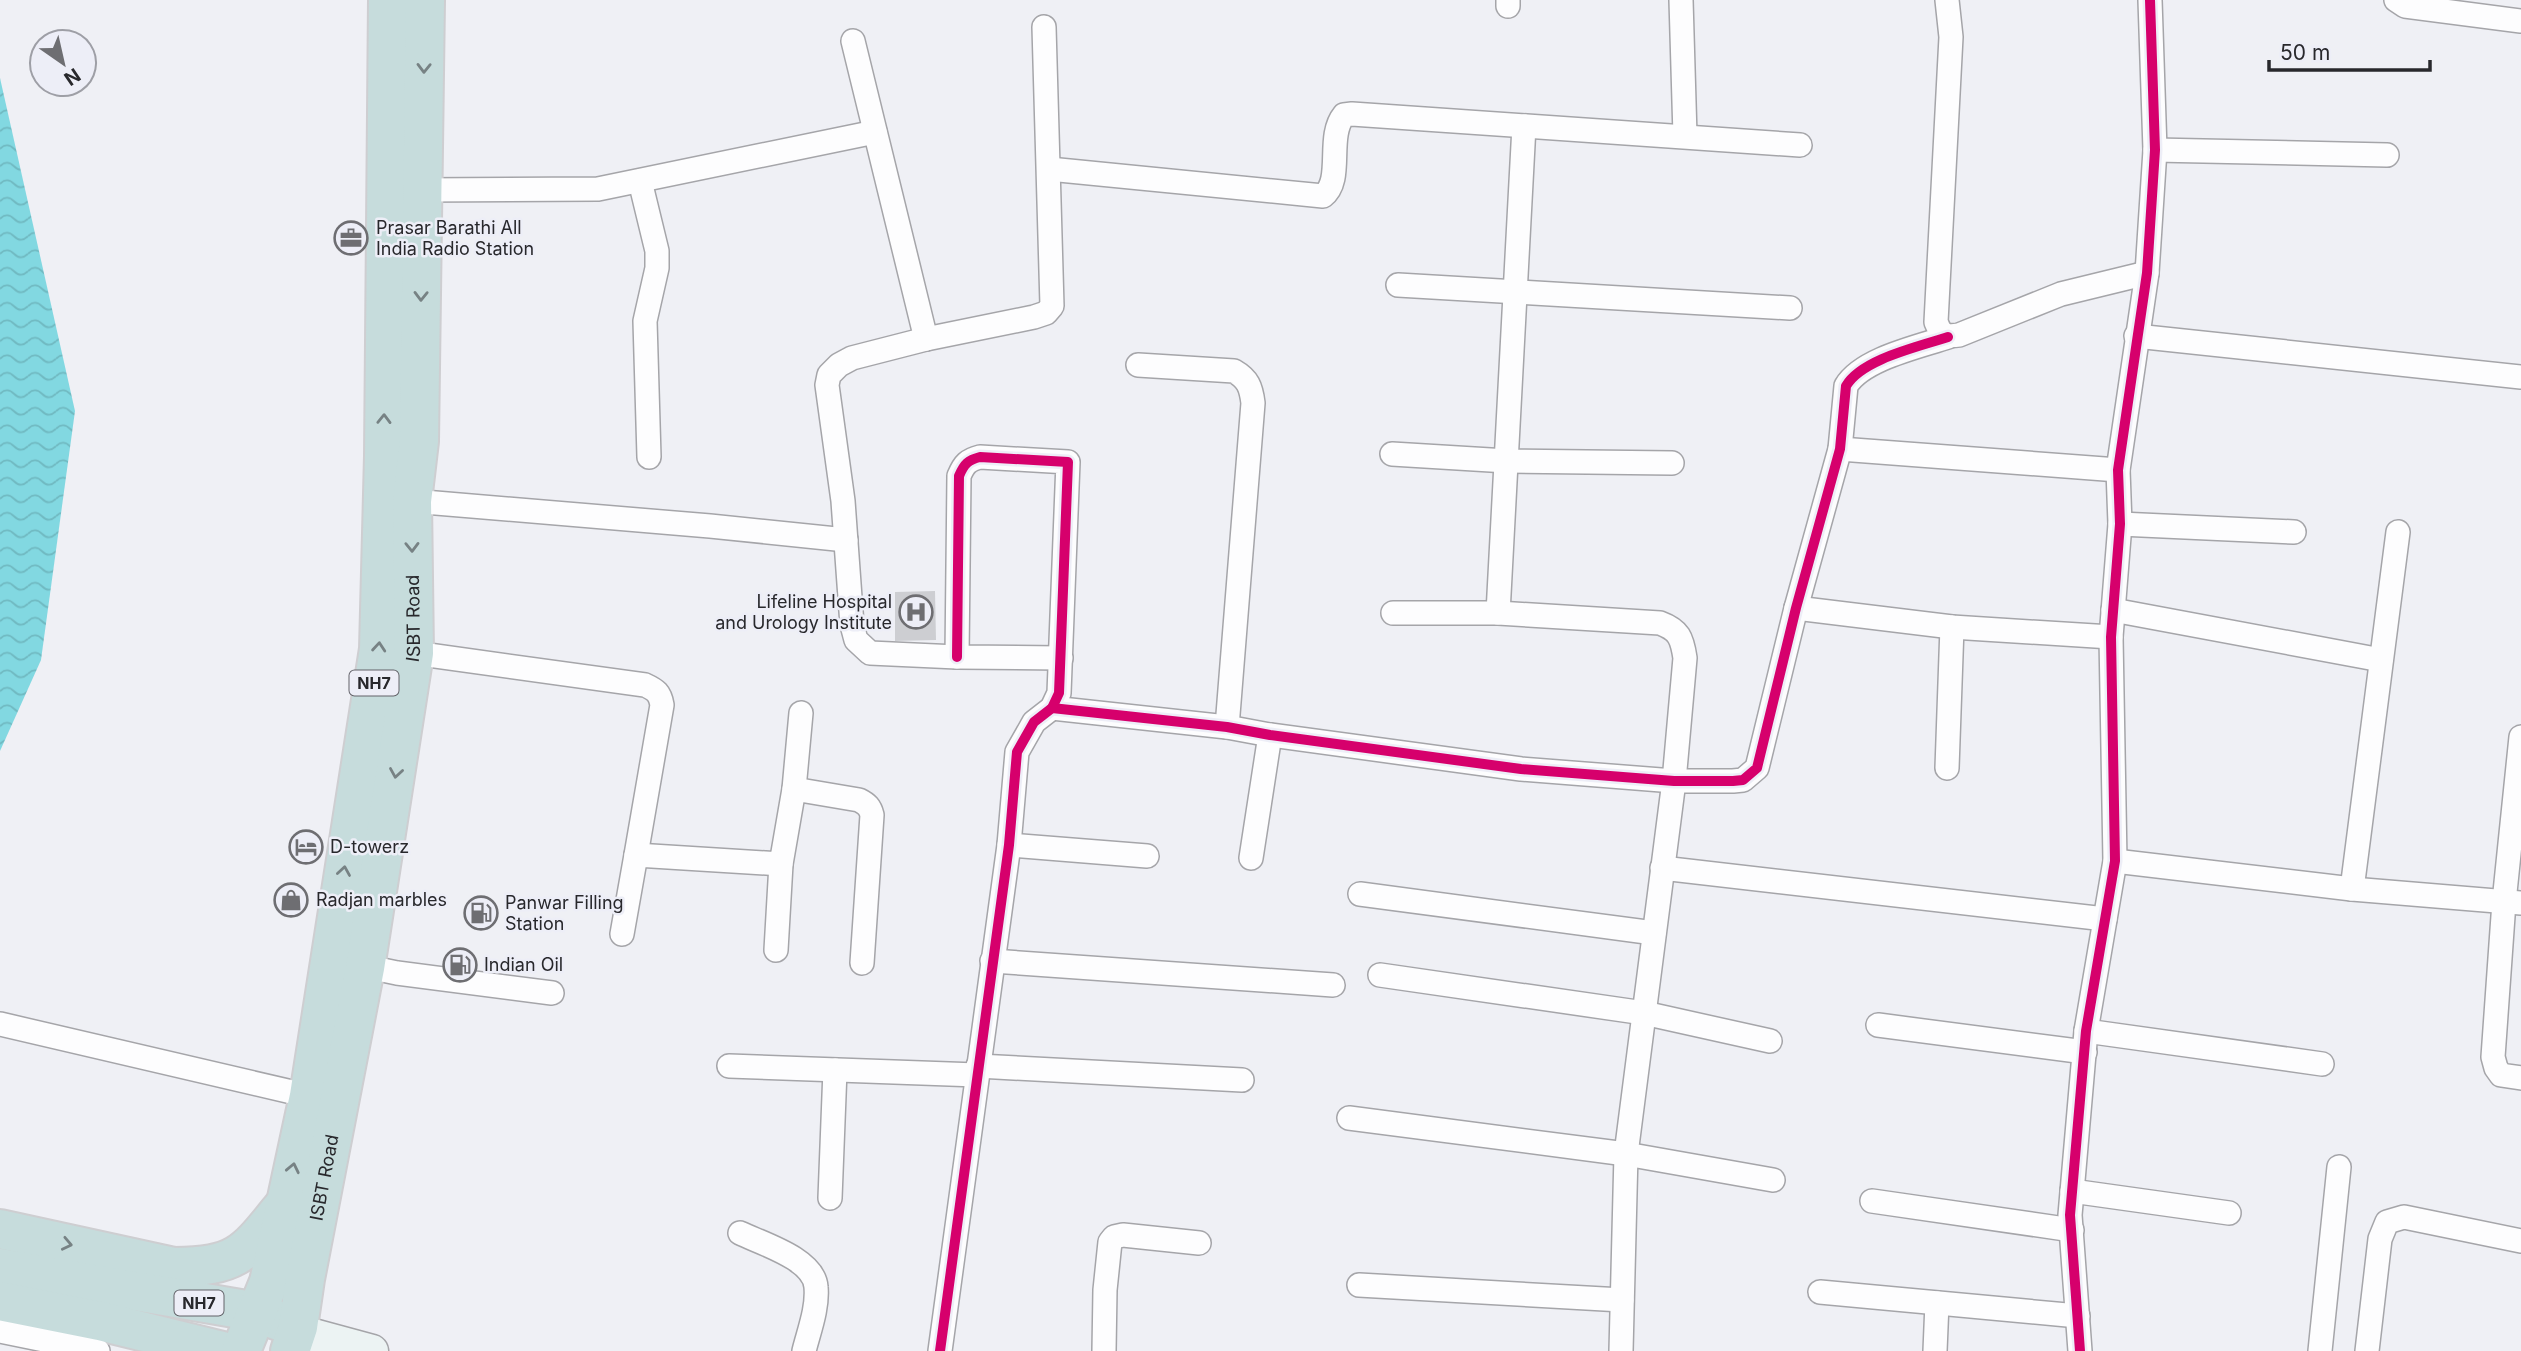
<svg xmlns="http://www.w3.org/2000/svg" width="2521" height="1351" font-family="Inter,sans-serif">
	<defs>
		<pattern id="water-waves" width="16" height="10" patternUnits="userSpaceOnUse" patternTransform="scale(1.75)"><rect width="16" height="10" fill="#82d8e1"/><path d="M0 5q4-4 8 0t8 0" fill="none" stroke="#70b9c1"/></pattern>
	</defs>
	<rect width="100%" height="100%" fill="#eff0f5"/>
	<!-- water -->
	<polygon fill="url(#water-waves)" points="0,78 75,411 41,660 0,751"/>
	<!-- building -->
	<polygon fill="#cdced2" points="935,591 936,640 895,641 895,592"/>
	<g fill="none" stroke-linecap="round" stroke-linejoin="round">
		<defs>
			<g id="street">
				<polyline points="1508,0 1508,6"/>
				<polyline points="1681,0 1685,136"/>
				<path d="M1947 0 1951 37 1936 322C1941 335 1945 337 1959 335L2061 294 2147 273"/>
				<polyline points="2396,0 2405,6 2521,21"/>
				<polyline points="1044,27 1052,306 1046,313 1034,317 926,339 852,358 839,365 829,375 827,385 843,501 852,625 856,640 870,653 957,657 1061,658"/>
				<polyline points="853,41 926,339"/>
				<polyline points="2155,150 2387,155"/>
				<path d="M1049 169 1323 196C1344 180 1326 137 1344 115L1352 114 1800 145"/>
				<polyline points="640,181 657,251 657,268 645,321 649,457"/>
				<polyline points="422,190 598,189 875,132"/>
				<polyline points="1398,285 1790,308"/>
				<polyline points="2136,336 2521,377"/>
				<path d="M1138 365 1234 371C1248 379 1251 387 1253 403L1227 727"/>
				<polyline points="1840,449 2118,470"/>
				<polyline points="1392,454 1507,461 1672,463"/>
				<polyline points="412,501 710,526 846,540"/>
				<polyline points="2120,524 2294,532"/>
				<polyline points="1796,608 1952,627 2111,637"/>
				<polyline points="2113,610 2381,660"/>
				<path d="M1393 613H1498L1660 623C1679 630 1682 638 1685 658L1674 781 1626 1154 1621 1351"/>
				<polyline points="1498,613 1524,126"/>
				<path d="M414 653 645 685C656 690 660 693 662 705L636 855"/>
				<path d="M1052 708 1227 727 1270 735 1521 769 1674 781H1733L1743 780 1757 768 1796 608 1840 449 1846 386C1862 359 1918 347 1948 337"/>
				<polyline points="2521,737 2504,902 2493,1057 2496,1068 2501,1075 2521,1078"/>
				<polyline points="1947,768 1952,627"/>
				<polyline points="794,789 801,713"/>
				<polyline points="1009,845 1147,856"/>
				<polyline points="1251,858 1270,735"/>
				<polyline points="2115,861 2352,889 2521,903"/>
				<polyline points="1662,868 2105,919"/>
				<polyline points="2352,889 2398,532"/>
				<polyline points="1360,894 1654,933"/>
				<path d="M622 934 636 855 781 864 794 789 859 800C867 804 870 807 872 815L862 963"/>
				<polyline points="776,950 781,864"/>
				<polyline points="992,961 1333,985"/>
				<polyline points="354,964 397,973 552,993"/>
				<polyline points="1380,975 1644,1013 1770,1041"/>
				<polyline points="0,1024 309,1096"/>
				<polyline points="1878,1025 2085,1052"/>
				<polyline points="2086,1031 2322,1064"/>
				<polyline points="729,1066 977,1075"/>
				<polyline points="978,1066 1242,1080"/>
				<polyline points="1349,1118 1626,1154 1773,1180"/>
				<polyline points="2072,1191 2229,1213"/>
				<polyline points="830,1198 835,1070"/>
				<polyline points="1872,1201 2072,1230"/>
				<path d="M740 1233C763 1244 814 1259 816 1287 818 1308 809 1331 804 1351"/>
				<polyline points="1359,1285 1622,1300"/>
				<polyline points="1820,1292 2078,1316"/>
				<polyline points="0,1331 98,1351"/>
				<path d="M940 1351 1009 845 1017 752 1034 722 1052 708 1059 693 1068 462 980 457C968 460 964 464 959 476L957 657"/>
				<polyline points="1104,1351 1105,1290 1110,1242 1114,1237 1123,1235 1199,1243"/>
				<polyline points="1935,1351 1937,1303"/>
				<polyline points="2080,1351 2070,1215 2086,1031 2115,861 2111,637 2120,524 2118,470 2147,273 2155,150 2150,0"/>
				<polyline points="2320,1351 2339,1167"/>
				<polyline points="2367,1351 2380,1239 2387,1222 2404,1217 2521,1241"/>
			</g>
			<polyline id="secondary" points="298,1327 313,1335 372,1351"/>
			<g id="highway">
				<path d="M0 1229 174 1267C237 1266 244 1255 282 1208"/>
				<polyline points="0,1268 252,1311 279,1321"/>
				<polyline points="0,1301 100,1321 222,1351"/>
				<polyline points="241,1351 269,1282 309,1096 379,649 384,456 388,0"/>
				<path id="s1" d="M290 1351 298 1327 305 1279 365 968 414 653 412 501 419 441 425 0"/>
			</g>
		</defs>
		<!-- street casing -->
		<use href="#street" stroke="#a5a5a9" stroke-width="26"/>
		<!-- secondary casing -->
		<use href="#secondary" stroke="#a5a5a9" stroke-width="35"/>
		<!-- highway casing -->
		<use href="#highway" stroke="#ceced1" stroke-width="42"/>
		<!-- street -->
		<use href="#street" stroke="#fdfdfe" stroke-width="23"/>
		<!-- secondary -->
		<use href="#secondary" stroke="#ecf3f3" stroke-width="32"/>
		<!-- highway -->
		<use href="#highway" stroke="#c6dcdc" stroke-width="38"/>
		<defs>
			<g id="cycleway">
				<path d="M1052 708 1227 727 1270 735 1521 769 1674 781H1733L1743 780 1757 768 1796 608 1840 449 1846 386C1862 359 1918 347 1948 337"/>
				<path d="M940 1351 1009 845 1017 752 1034 722 1052 708 1059 693 1068 462 980 457C968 460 964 464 959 476L957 657"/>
				<polyline points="2080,1351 2070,1215 2086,1031 2115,861 2111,637 2120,524 2118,470 2147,273 2155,150 2150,0"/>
			</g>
		</defs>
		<!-- cycleway casing -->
		<use href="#cycleway" stroke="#edeef7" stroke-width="15"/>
		<!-- cycleway -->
		<use href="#cycleway" stroke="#d6006c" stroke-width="10"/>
	</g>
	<!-- one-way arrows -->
	<defs><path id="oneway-chevron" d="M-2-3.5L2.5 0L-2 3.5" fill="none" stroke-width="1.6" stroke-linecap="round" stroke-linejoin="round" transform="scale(1.75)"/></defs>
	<g stroke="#778284">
		<use href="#oneway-chevron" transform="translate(424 68) rotate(91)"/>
		<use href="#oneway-chevron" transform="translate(421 296) rotate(91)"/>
		<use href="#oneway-chevron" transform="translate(384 419) rotate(-89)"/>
		<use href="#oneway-chevron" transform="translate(412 547) rotate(89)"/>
		<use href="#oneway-chevron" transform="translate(379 647) rotate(-85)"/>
		<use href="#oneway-chevron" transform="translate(396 773) rotate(99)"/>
		<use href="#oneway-chevron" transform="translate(344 871) rotate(-81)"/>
		<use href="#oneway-chevron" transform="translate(293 1168) rotate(-78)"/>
		<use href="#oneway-chevron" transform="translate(67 1244) rotate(12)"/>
	</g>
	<!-- icons -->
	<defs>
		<symbol id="office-ring" viewBox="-11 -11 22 22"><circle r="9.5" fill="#edeef7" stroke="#6e6e72" stroke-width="1.5"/><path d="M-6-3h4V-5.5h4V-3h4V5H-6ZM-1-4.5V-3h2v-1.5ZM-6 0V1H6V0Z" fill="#6e6e72"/></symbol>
		<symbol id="hospital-ring" viewBox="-11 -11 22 22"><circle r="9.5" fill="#edeef7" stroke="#6e6e72" stroke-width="1.5"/><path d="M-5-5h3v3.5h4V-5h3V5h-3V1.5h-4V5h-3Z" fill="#6e6e72"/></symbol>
		<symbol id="hotel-ring" viewBox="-11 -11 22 22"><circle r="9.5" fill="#edeef7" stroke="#6e6e72" stroke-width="1.5"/><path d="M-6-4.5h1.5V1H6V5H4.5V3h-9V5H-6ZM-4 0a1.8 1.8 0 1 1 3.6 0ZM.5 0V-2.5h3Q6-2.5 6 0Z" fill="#6e6e72"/></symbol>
		<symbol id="shop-ring" viewBox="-11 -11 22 22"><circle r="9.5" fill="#edeef7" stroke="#6e6e72" stroke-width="1.5"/><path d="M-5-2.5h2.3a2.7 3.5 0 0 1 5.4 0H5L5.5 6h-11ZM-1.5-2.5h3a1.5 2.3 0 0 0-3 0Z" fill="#6e6e72"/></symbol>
		<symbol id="fuel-ring" viewBox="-11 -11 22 22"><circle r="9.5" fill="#edeef7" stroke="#6e6e72" stroke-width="1.5"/><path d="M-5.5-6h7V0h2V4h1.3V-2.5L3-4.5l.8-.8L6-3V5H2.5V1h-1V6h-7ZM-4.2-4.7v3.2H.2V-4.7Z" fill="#6e6e72"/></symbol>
	</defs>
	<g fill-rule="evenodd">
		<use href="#office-ring" x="332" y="219" width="38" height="38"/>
		<use href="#hospital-ring" x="897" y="593" width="38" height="38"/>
		<use href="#hotel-ring" x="287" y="828" width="38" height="38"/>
		<use href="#shop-ring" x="272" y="881" width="38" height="38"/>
		<use href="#fuel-ring" x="462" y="894" width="38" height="38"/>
		<use href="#fuel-ring" x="441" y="946" width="38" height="38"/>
	</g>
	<g text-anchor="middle" stroke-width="5" stroke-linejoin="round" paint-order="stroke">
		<!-- shield labels -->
		<g fill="#edeef7" stroke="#636369" stroke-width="2">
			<rect x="349.5" y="670.5" width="49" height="25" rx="5"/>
			<rect x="174.5" y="1290.5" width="49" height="25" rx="5"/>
		</g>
		<g font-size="16" font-weight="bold" fill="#28282c">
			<text x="374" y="689">NH7</text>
			<text x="199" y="1309">NH7</text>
		</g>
		<!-- poi labels -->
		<g font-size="18" fill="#28282c" stroke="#edeef7" text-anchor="start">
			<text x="376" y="234">Prasar Barathi All<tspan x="376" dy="21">India Radio Station</tspan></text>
			<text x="892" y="608" text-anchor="end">Lifeline Hospital<tspan x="892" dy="21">and Urology Institute</tspan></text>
			<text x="330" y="853">D-towerz</text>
			<text x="316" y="906">Radjan marbles</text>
			<text x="505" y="909">Panwar Filling<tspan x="505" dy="21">Station</tspan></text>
			<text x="484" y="971">Indian Oil</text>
		</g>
		<!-- street labels -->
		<g font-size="18" fill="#28282c" stroke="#edeef7">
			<text dy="6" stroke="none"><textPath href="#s1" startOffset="744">ISBT Road</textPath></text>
			<text dy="6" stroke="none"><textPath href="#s1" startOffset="177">ISBT Road</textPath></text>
		</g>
	</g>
	<!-- north arrow -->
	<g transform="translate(63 63) rotate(146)"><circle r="33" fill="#edeef7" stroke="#9e9fa6" stroke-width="2"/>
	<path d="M0-5L12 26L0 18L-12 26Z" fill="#6e6e72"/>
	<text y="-10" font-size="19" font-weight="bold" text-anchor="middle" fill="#28282c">N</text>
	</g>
	<!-- scale -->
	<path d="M2269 60v10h161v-10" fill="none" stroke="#28282c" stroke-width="3.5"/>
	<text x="2280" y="60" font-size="21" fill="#28282c" stroke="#edeef7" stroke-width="5" paint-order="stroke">50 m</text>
</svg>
